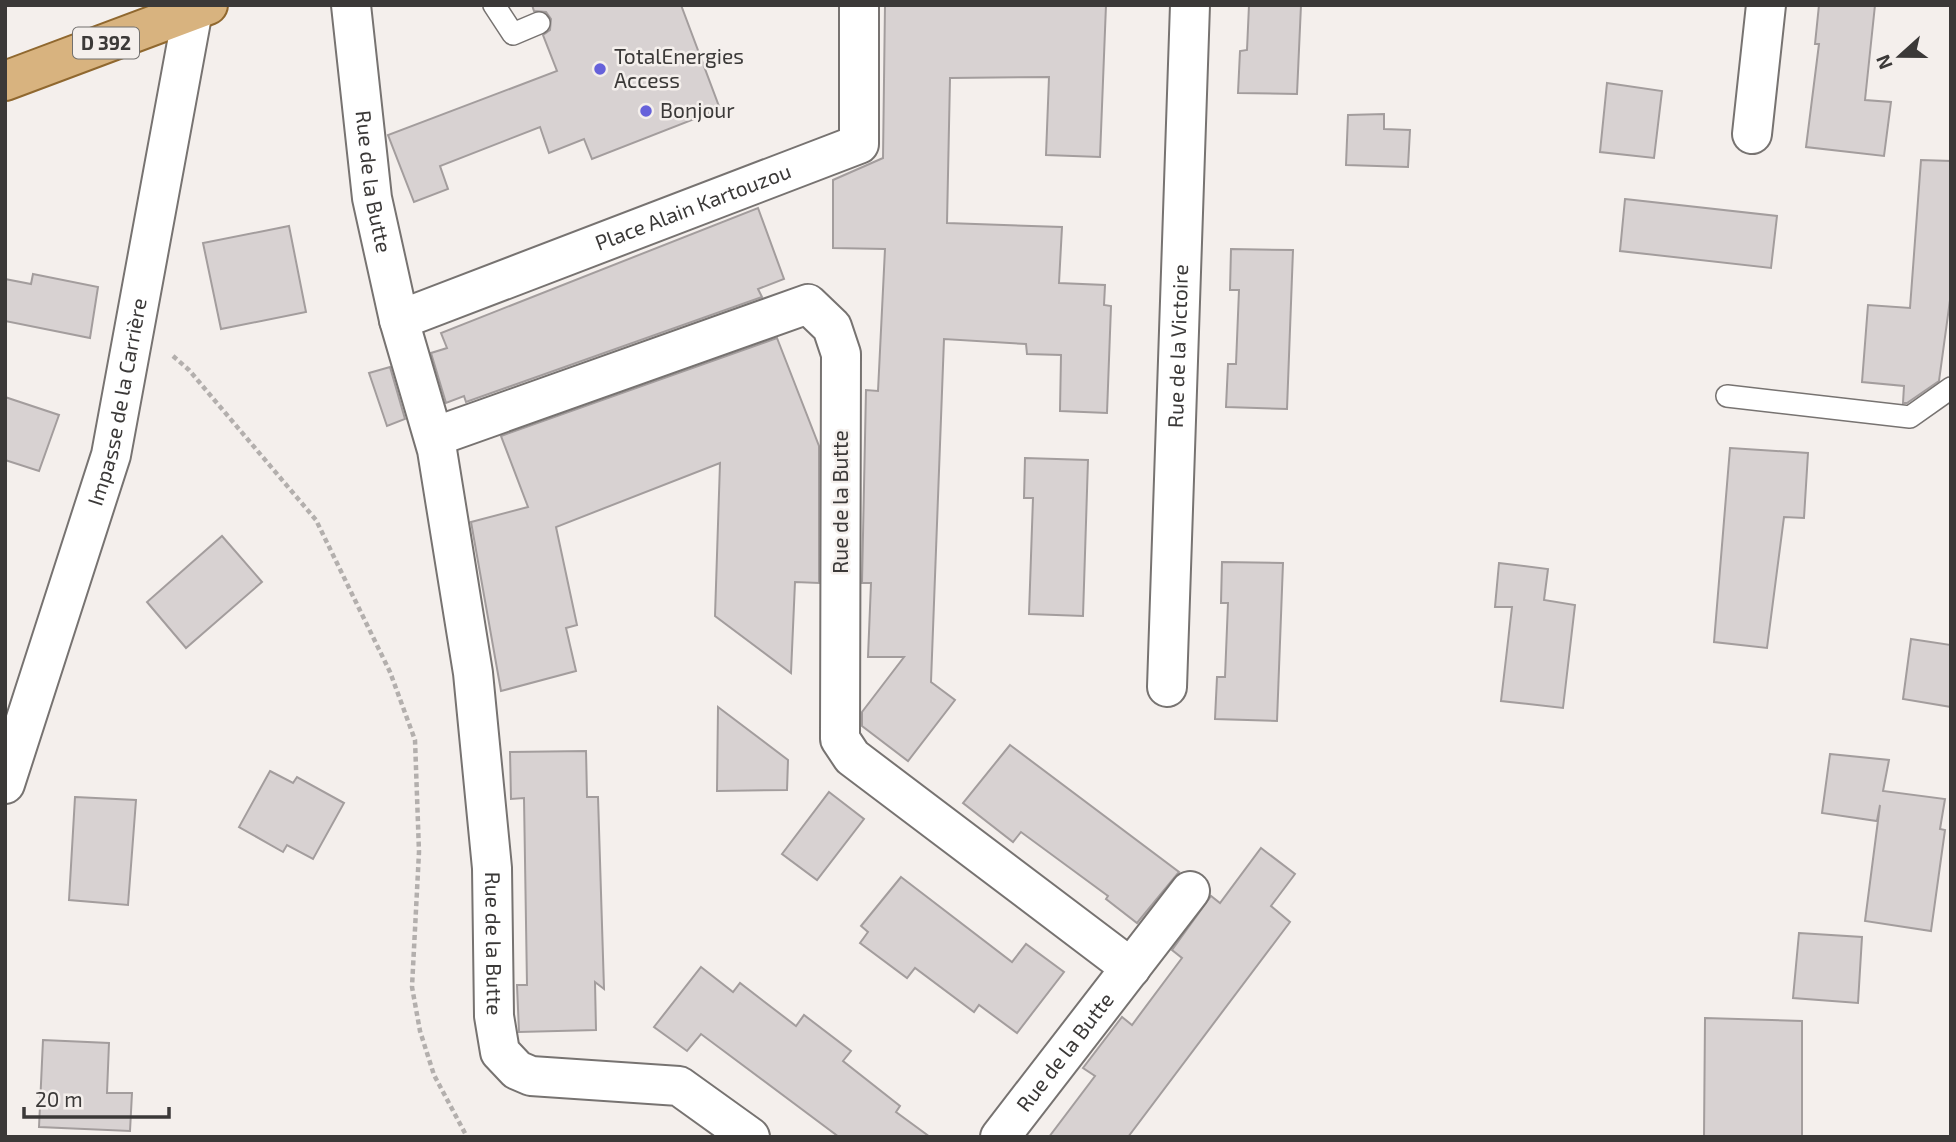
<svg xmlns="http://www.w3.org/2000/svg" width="1956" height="1142" font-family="'Exo 2',sans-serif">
	<rect width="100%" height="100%" fill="#f4efec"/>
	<!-- building -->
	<g fill="#d8d2d2" stroke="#a39d9d" stroke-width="2">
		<polygon points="532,5 681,5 720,109 592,159 584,139 549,153 540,127 440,166 448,189 414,202 388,135 557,71 543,35 550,30 551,19 546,12 534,11"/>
		<polygon points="885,5 1106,5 1100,157 1046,155 1049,77 950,78 947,223 1062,227 1059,283 1105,285 1104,305 1111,306 1107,413 1060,411 1061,355 1027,354 1026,344 944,339 931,682 955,700 908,761 862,726 862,712 904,657 868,657 871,583 862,583 866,390 878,391 885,249 833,248 833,180 883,158"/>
		<polygon points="1249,5 1301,5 1297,94 1238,93 1240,51 1247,50"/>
		<polygon points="1819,5 1875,5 1865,100 1891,102 1884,156 1806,147 1819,44 1815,44"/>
		<polygon points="1607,83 1662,91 1654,158 1600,152"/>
		<polygon points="1384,114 1384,129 1410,130 1408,167 1346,165 1348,115"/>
		<polygon points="1921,160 1951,161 1951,293 1939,381 1907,403 1903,403 1904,386 1862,382 1868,305 1910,308"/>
		<polygon points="1625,199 1777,216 1771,268 1620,251"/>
		<polygon points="758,208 784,279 758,289 762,297 466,402 464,396 446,403 431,353 447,348 441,333"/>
		<polygon points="289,226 306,312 221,329 203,243"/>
		<polygon points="1231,249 1293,250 1287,409 1226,407 1228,364 1236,364 1239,290 1230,290"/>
		<polygon points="33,274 98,287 90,338 5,321 5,279 31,284"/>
		<polygon points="777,338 819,446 819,583 795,582 791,673 715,616 720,463 556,527 577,625 566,628 576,671 501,691 471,522 528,507 501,436"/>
		<polygon points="390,367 405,419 387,426 369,373"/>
		<polygon points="5,397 59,415 39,471 5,460"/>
		<polygon points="1730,448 1808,453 1804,518 1784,517 1767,648 1714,642"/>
		<polygon points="1025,458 1088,460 1083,616 1029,614 1033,498 1024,498"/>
		<polygon points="222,536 262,582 186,648 147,602"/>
		<polygon points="1222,562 1283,563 1277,721 1215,719 1217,677 1225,677 1228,603 1221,603"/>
		<polygon points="1499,563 1548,569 1544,600 1575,605 1563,708 1501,701 1512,607 1495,607"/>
		<polygon points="1911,639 1951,645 1951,707 1903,699"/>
		<polygon points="718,707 788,760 787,790 717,791"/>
		<polygon points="1010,745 1179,872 1137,923 1106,899 1108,896 1021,832 1013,842 963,803"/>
		<polygon points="586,751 587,797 598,797 604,989 595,982 596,1030 519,1032 517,985 527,985 524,798 511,799 510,752"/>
		<polygon points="1830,754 1889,760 1883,791 1945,799 1940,829 1945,830 1931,931 1865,921 1880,805 1877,821 1822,813"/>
		<polygon points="270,771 293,783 297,777 344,803 313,859 287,845 283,852 239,827"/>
		<polygon points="829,792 864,819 817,880 782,854"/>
		<polygon points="75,797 136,800 128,905 69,900"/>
		<polygon points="1261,848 1295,874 1271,906 1290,922 1128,1137 1049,1137 1095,1076 1083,1068 1122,1017 1132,1025 1182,958 1172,950 1211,896 1220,903"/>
		<polygon points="901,877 1012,962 1026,944 1064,972 1017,1033 979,1005 974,1012 915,968 907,978 860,943 868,932 861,926"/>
		<polygon points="1799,933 1862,937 1858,1003 1793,998"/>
		<polygon points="701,967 733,992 740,983 796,1026 804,1015 851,1051 843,1061 900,1106 896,1112 930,1137 839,1137 701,1034 687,1051 654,1027"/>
		<polygon points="1705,1018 1802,1021 1802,1137 1704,1137"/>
		<polygon points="43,1040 109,1043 107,1093 132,1093 130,1131 39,1127"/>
	</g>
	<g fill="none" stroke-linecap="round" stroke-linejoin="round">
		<defs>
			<g id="lane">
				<polyline points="494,5 513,34 539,23"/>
				<polyline points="1727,396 1910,417 1951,388"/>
			</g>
			<g id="street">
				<path id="s1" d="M351 5 372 198 399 320 437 450 473 673 492 868 494 1016 500 1052 517 1070 531 1076 679 1086 750 1137"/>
				<polyline points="1752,134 1766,5"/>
				<path id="s2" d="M399 320 859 144V5"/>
				<polyline points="434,437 808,304 832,327 841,354 840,739 852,757 1131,968"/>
				<path id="s3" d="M1167 687 1190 5"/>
				<path id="s4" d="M5 784 111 455 193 10"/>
				<path id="s5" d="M1000 1137 1190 891"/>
			</g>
			<polyline id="primary" points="5,81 208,5"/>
		</defs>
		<!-- lane casing -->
		<use href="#lane" stroke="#777371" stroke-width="24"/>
		<!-- street casing -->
		<use href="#street" stroke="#777371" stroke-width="42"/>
		<!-- primary casing -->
		<use href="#primary" stroke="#90682f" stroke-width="42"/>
		<!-- path -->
		<polyline stroke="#b3afad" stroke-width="4.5" stroke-dasharray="5 3.5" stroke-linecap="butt" points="173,356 189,370 316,520 390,672 415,740 419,852 412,987 420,1031 434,1075 467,1137"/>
		<!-- lane -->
		<use href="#lane" stroke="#fff" stroke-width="21"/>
		<!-- street -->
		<use href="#street" stroke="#fff" stroke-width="38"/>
		<!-- primary -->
		<use href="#primary" stroke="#d8b37f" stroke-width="38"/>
	</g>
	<!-- markers -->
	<g fill="#6661da" stroke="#f4efec" stroke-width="2.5">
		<circle cx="600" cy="69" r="7"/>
		<circle cx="646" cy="111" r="7"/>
	</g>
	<g text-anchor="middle" stroke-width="5" stroke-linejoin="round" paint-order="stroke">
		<!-- shield labels -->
		<rect fill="#f4efec" stroke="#72706e" stroke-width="2" x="73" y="27.5" width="66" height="31" rx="5"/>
		<g font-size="19" font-weight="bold" fill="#3b3938">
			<text x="106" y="50">D 392</text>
		</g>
		<!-- poi labels -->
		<g font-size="21" fill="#3b3938" stroke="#f4efec" text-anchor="start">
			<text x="614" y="64">TotalEnergies<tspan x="614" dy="24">Access</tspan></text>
			<text x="660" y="118">Bonjour</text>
		</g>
		<!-- street labels -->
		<g font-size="21" fill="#3b3938" stroke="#f4efec">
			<text dy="7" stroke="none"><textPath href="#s1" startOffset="178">Rue de la Butte</textPath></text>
			<text dy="7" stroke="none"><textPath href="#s2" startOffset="315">Place Alain Kartouzou</textPath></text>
			<text dy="7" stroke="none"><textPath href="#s3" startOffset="341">Rue de la Victoire</textPath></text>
			<text dy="7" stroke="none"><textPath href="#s4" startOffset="399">Impasse de la Carrière</textPath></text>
			<text transform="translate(841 502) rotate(-90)" y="7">Rue de la Butte</text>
			<text dy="7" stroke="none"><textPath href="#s1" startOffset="952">Rue de la Butte</textPath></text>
			<text dy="7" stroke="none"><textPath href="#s5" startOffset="107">Rue de la Butte</textPath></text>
		</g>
	</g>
	<!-- border -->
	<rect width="1956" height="1142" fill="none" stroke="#3b3938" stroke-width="14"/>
	<!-- north arrow -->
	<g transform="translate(1900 56) rotate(249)" stroke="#f4efec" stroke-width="5" paint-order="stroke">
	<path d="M0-5L12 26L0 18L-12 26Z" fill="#3b3938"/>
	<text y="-10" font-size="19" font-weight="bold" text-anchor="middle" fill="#3b3938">N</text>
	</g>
	<!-- scale -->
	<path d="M24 1107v10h145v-10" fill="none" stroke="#3b3938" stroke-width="3.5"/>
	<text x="35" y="1107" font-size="21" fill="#3b3938" stroke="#f4efec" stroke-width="5" paint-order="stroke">20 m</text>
</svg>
